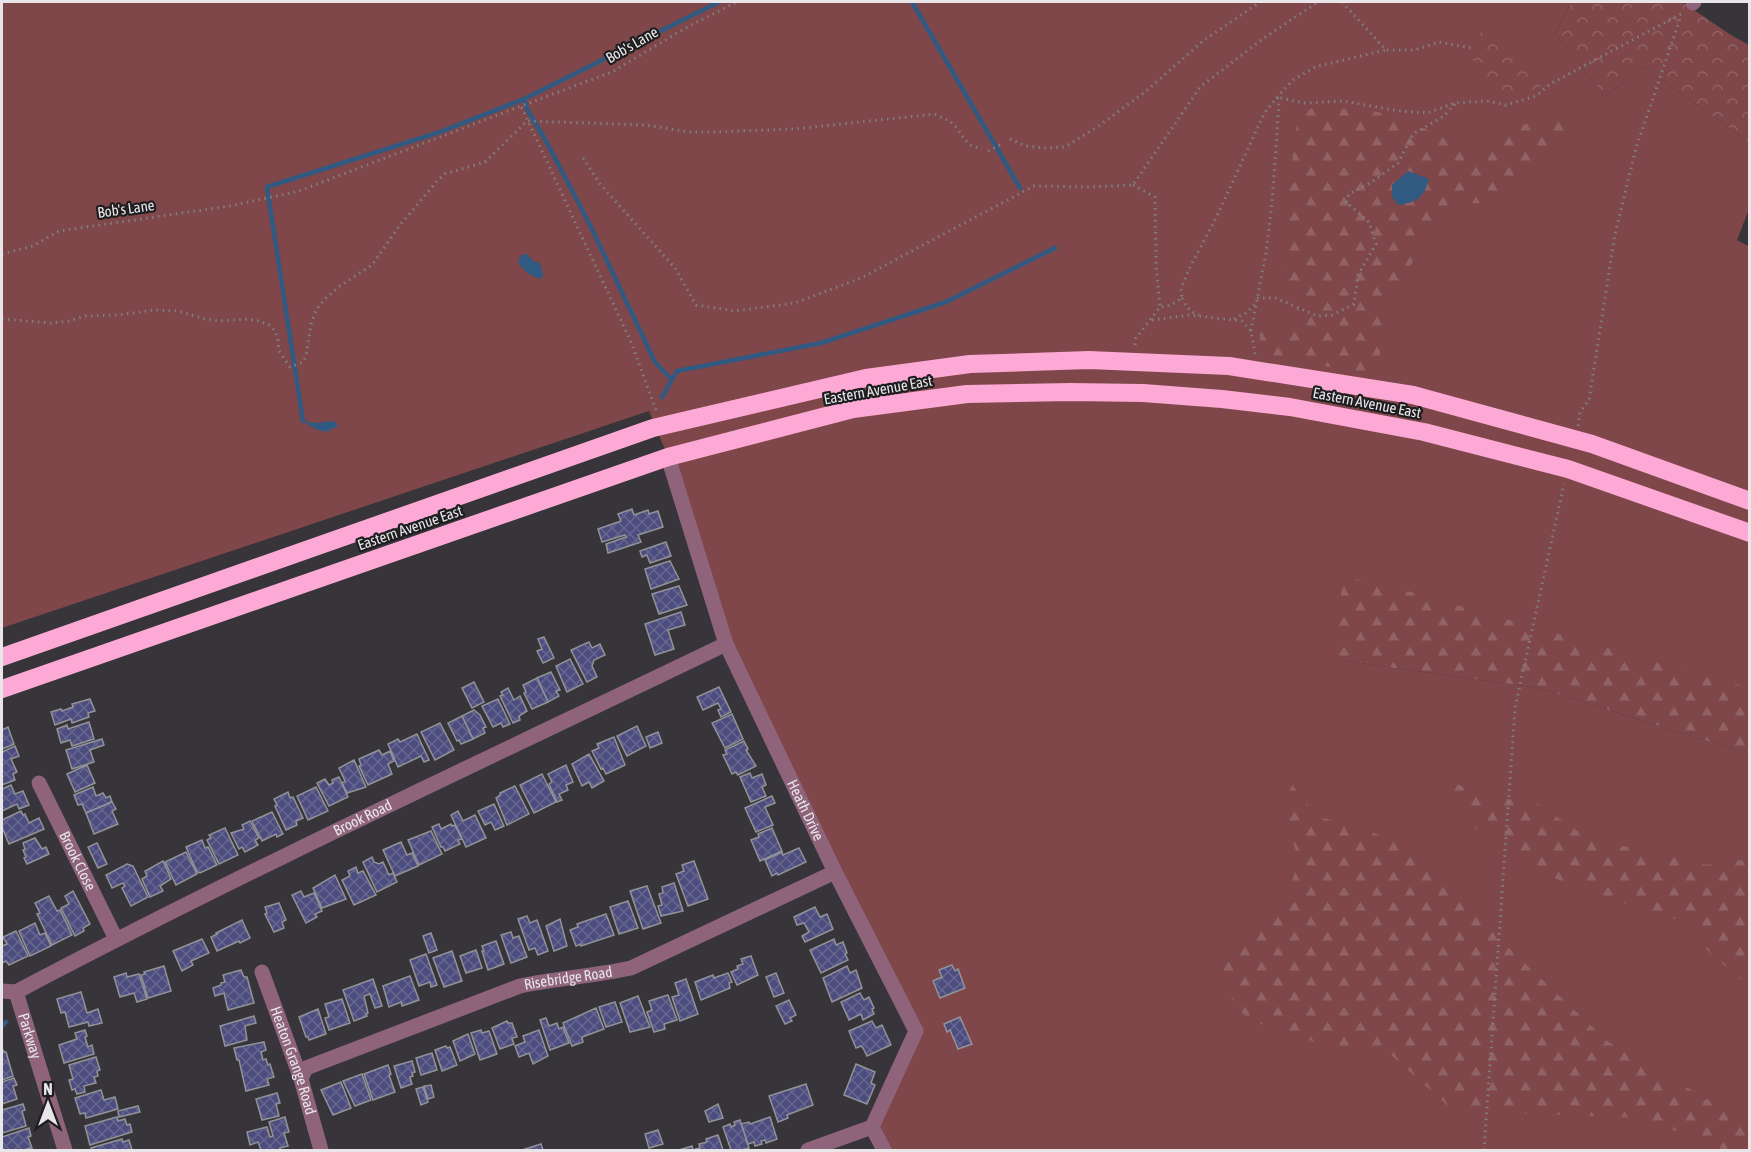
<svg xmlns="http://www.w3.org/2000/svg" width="1751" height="1152" font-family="'Asap Condensed',sans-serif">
	<defs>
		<pattern id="forest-firs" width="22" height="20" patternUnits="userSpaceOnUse" patternTransform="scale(1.5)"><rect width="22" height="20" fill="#7f4749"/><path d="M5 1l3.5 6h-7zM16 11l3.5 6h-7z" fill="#916263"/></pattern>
		<pattern id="park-crowns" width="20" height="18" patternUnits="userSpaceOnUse" patternTransform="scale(1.5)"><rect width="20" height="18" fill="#7f4749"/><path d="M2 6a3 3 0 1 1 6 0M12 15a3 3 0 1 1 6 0" fill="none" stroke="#916263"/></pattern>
		<pattern id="building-cross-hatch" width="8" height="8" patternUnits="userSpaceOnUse" patternTransform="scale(1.5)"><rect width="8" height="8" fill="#4c4c7e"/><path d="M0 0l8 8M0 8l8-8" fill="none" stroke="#666690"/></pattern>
	</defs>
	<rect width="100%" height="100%" fill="#373539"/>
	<!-- grass -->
	<polygon fill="#7f4749" points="2,2 1571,2 1555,34 1605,96 1644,67 1749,142 1749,209 1737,240 1750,247 1749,688 1337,660 1539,688 1749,754 1749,1150 884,1150 872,1127 916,1031 726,644 668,457 649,411 2,628"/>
	<!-- forest -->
	<g fill="url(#forest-firs)">
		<polygon points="1312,108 1362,109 1403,117 1470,152 1515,127 1558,116 1572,126 1500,202 1456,204 1421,247 1388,306 1377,374 1262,357 1259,329 1280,331 1306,299 1282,284 1282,240 1298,116"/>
		<polygon points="1342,576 1407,591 1749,688 1749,754 1539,688 1337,660"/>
		<polygon points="1440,775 1483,797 1533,801 1588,838 1707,865 1749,859 1749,986 1710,953 1681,921 1582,890 1523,864 1472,826"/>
		<polygon points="1290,782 1317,817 1358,825 1401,846 1607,1041 1724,1109 1749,1120 1749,1150 1724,1150 1643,1118 1520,1113 1447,1105 1390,1054 1318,1043 1249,1020 1233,1002 1218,955 1285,905 1299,858 1285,823"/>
	</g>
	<!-- park -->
	<g fill="url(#park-crowns)">
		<polygon points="1571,2 1682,2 1731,35 1749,45 1749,142 1644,67 1605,96 1555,34"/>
		<path d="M1483 29 1526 62 1544 84C1528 97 1500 108 1487 85 1484 80 1484 73 1480 68 1477 63 1471 59 1466 55Z"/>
	</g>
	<!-- water -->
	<g fill="#315a82">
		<path d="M1408 171 1429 179C1423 198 1418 202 1398 205L1392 197V185Z"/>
		<path d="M527 254 533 261 540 263 543 274 542 279C530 276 524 272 518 262L521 255Z"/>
		<polygon points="303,421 315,423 334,421 338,426 326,432 313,428"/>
	</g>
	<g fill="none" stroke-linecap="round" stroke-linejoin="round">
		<!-- stream -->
		<g stroke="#315a82" stroke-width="4.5">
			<polyline points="912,2 1020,188"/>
			<polyline points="672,380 655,362 589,223 546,141 528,111 524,99 719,2"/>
			<polyline points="662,397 677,371 821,343 946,302 1055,248"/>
			<polyline points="303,421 267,187 440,132 524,99"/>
			<polyline points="2,1026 6,1022"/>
		</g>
	</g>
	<!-- building -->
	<g fill="url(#building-cross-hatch)" stroke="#929398" stroke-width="1.5">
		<polygon points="632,509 634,515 648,510 649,514 658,511 663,527 638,535 641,542 608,553 606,544 626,537 625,535 602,542 598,529 621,521 618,514"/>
		<polygon points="666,542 671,556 650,563 647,555 642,557 640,551"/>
		<polygon points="670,561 679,579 651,589 645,569"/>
		<polygon points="679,586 687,605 659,614 652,594"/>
		<polygon points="681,612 685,625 668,630 674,649 655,655 645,624"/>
		<polygon points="544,637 554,658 543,663 537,651 542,649 538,639"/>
		<polygon points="589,642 592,648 600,644 605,655 594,660 592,666 597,677 587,682 571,650"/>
		<polygon points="570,659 583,684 567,692 556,666"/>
		<polygon points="551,672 560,690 556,691 559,696 548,702 537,678"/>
		<polygon points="537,678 548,702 532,709 524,693 526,692 523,685"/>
		<polygon points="474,682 484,702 472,708 462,688"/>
		<polygon points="719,687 731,712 721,717 718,710 721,709 718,703 703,710 697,697"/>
		<polygon points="508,688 514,700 520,696 527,711 519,716 520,720 513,723 500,696 503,695 501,692"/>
		<polygon points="90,699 95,711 88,713 89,717 72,723 71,719 55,725 51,712 61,709 62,711 73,707 72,704"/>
		<polygon points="498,699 510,724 503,727 501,723 493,727 482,706"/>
		<polygon points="474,710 480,715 486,727 483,728 485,733 473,739 462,716"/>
		<polygon points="732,714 743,739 725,748 712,723"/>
		<polygon points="462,716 473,739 461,744 459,740 457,741 448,723"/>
		<polygon points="89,722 94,739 72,746 70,740 61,743 57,729 67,725 68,729"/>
		<polygon points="440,723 454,750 435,760 421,732"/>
		<polygon points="637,726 646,746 627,756 617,736"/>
		<polygon points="8,727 14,744 2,749 2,730"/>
		<polygon points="658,732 662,743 650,748 646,737"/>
		<polygon points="417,734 429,760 424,762 421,756 398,767 388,744 398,739 400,742"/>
		<polygon points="614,737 625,765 606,774 603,768 601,769 592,751 599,748 597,744"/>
		<polygon points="102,739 104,745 90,750 94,762 72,769 66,750"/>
		<polygon points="744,741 748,749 746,750 756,766 738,775 736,772 732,774 723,755 727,754 725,750"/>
		<polygon points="15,746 19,756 11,759 17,772 13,774 15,780 2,785 2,752"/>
		<polygon points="379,750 382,755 390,751 394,761 388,764 392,774 368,785 359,766 361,765 359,759"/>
		<polygon points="589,754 604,781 592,788 589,782 582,786 572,764"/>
		<polygon points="354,760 366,787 347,793 342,783 345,781 339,768"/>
		<polygon points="87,765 95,783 75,792 67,774"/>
		<polygon points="566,765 573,782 566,785 568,790 559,794 562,800 557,802 549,784 552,782 548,774"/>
		<polygon points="750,773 752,778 762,774 766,785 762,787 766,796 751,802 740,777"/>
		<polygon points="542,774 556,802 534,813 520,785"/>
		<polygon points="339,777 348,797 329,806 317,783 325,779 329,785 333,783 332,780"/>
		<polygon points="11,785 15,794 23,791 29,805 19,809 17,804 2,811 2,789"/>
		<polygon points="515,786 529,814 507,825 496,798 500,795 500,793"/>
		<polygon points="93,787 96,796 103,793 106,798 110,796 112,802 86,813 82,804 78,805 74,795"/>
		<polygon points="316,787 328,811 308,820 297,796"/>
		<polygon points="288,792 290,798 293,797 303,818 296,821 297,825 286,830 275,806 277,805 274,799"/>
		<polygon points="772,796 775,803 765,807 773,825 756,832 745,808"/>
		<polygon points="112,802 116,809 112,811 118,824 94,834 86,813"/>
		<polygon points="494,804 504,826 495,830 491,822 485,825 478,811"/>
		<polygon points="21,811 23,815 25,814 29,823 39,818 44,829 9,844 2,827 2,820"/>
		<polygon points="458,811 463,821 475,815 486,838 466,847 451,815"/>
		<polygon points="272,812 283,834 277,837 276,834 262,841 252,821"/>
		<polygon points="250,821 259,838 255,840 258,845 245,852 242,847 239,849 231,833 244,829 242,825"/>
		<polygon points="439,824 441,829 451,824 452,826 455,825 462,839 458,840 460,844 445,851 443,847 441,847 432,827"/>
		<polygon points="225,828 238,855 219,864 207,840 211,838 209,835"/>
		<polygon points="772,828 782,851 760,861 751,840 759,837 758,834"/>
		<polygon points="431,831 442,854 419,865 408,840"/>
		<polygon points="35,838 42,849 46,847 49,854 27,864 24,858 26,857 23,850 25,849 23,843"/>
		<polygon points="202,840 205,848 208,847 217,865 200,873 197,872 186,847"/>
		<polygon points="401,842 407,855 412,853 418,866 395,876 383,850"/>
		<polygon points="97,843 107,864 98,868 88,847"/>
		<polygon points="799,848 806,862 778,875 777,873 772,876 765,860 782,852 783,855"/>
		<polygon points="186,852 197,874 176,885 165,862"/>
		<polygon points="372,857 374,862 379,864 383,862 389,875 393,873 397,882 377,892 363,862"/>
		<polygon points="163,861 171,879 160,886 163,891 150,897 142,879 147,876 145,871"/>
		<polygon points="694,861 708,899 688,906 676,874 684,871 682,865"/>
		<polygon points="127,864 133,866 148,897 131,906 122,888 125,886 123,883 112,888 106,875"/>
		<polygon points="356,867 358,873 363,871 376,895 354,905 342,880 350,876 348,871"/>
		<polygon points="335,875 346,899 322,908 313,888"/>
		<polygon points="674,883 683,911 661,916 658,906 662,905 659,894 663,893 662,887"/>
		<polygon points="647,886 661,923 643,929 630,891"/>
		<polygon points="73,891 90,924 83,928 84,931 75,936 61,908 69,904 65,896"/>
		<polygon points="301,891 304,897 314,893 322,911 315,914 317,917 306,923 292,895"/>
		<polygon points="49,896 57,911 60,910 72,935 52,945 37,914 40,913 35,903"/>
		<polygon points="628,901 638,928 619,934 610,907"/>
		<polygon points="279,903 286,920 282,922 284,928 274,932 265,914 267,913 265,907"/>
		<polygon points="815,907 820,917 827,914 833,929 805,942 802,936 809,932 804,923 797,925 794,917"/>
		<polygon points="606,914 614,935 581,946 581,944 576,946 570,930 578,927 577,924"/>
		<polygon points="527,916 530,923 537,920 548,951 538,955 535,948 529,950 518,919"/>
		<polygon points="560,919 567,946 554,951 546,926"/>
		<polygon points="242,920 250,938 240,943 239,941 217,951 211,937 217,934 216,933"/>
		<polygon points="35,923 40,935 45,933 51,946 30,956 19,931"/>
		<polygon points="16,931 28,956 9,965 6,961 2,963 2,946 7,944 3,937"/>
		<polygon points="511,932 513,938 519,936 527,957 511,963 501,935"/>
		<polygon points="431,933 437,950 429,953 423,936"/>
		<polygon points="202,939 209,953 191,961 193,965 182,971 173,951"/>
		<polygon points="834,939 836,945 843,942 847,953 845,954 848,960 821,973 810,950"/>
		<polygon points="496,941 504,964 488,970 482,951 484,951 482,946"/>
		<polygon points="476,950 482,968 466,973 460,956"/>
		<polygon points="452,951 462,981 444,987 433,958"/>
		<polygon points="426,954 437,985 431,987 430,982 419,986 410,960"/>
		<polygon points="751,956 758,975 737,985 731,972 738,969 737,966 743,964 741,959"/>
		<polygon points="952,965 955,971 958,969 965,988 940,998 933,981 942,977 939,970"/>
		<polygon points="164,966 171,991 148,998 141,975 145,974 144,972"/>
		<polygon points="847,966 850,973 856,970 862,988 832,1002 823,978"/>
		<polygon points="241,970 244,977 247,977 254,1003 228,1010 224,993 215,996 213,988 221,985 221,983 225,982 223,975"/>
		<polygon points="126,973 127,977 139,974 147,999 137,1002 134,993 120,997 114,977"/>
		<polygon points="728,973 732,982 729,983 730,988 701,1000 695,982 713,975 714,978"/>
		<polygon points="776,973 784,993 774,997 766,977"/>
		<polygon points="410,976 419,1000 402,1006 401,1002 389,1007 383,986"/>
		<polygon points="373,979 382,1006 375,1008 370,994 364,996 368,1013 366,1014 367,1016 354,1021 343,990"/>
		<polygon points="686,979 698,1014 680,1021 672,997 679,995 675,983"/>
		<polygon points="81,992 87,1013 98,1009 102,1023 89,1026 88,1022 69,1027 65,1012 61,1013 57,999"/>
		<polygon points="860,993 864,1000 869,997 874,1008 872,1009 874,1014 863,1020 861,1014 849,1020 841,1002"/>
		<polygon points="668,995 677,1020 664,1024 665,1029 654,1032 647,1012 652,1010 649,1001"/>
		<polygon points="638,996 650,1027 630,1032 620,1003"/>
		<polygon points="342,999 350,1023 329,1030 325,1018 329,1017 325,1004"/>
		<polygon points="789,1000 796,1015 790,1018 792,1021 785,1024 776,1006"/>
		<polygon points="615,1002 622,1022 606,1027 599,1007"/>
		<polygon points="596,1008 604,1029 582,1037 583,1042 572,1046 563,1023"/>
		<polygon points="318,1009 326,1034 309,1040 308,1037 306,1037 299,1017"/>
		<polygon points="254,1016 256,1023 245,1026 247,1040 225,1046 220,1026"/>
		<polygon points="960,1017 972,1044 958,1049 950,1030 947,1032 944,1024"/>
		<polygon points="546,1018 549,1026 557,1023 559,1029 563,1027 569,1043 550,1050 540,1020"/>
		<polygon points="507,1021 508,1023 512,1023 517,1037 512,1038 514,1044 500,1049 492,1028"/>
		<polygon points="872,1021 876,1028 882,1025 891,1045 867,1056 863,1048 861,1046 856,1048 849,1031"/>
		<polygon points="85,1030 87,1036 85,1037 88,1047 92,1045 94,1054 64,1063 59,1045 77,1039 75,1033"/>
		<polygon points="481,1030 482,1033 489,1031 497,1054 480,1060 471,1033"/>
		<polygon points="539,1030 548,1056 533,1064 529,1053 519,1057 515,1046 525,1042 523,1036"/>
		<polygon points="468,1034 475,1054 460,1061 453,1041"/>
		<polygon points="264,1042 266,1050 261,1052 263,1060 266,1059 268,1065 270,1064 274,1077 267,1079 269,1085 246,1091 239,1060 237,1060 234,1048"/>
		<polygon points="446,1046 447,1048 450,1047 457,1065 442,1071 435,1050"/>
		<polygon points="2,1048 4,1052 6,1052 13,1076 2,1080"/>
		<polygon points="432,1053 437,1070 421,1075 416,1058"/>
		<polygon points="96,1057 100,1070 97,1071 98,1076 94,1077 96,1083 84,1086 85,1092 77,1094 75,1089 72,1090 69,1080 73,1079 69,1065"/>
		<polygon points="412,1061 415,1072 412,1073 413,1076 410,1077 412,1084 401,1088 394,1066"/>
		<polygon points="856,1064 875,1072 871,1083 875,1085 867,1104 844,1095"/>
		<polygon points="388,1065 391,1074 389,1075 395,1092 373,1100 364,1074"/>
		<polygon points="362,1074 371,1100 355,1106 343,1081"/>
		<polygon points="14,1078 17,1085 13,1086 17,1099 2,1104 2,1082"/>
		<polygon points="341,1082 351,1108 333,1115 321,1090"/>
		<polygon points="806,1084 813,1105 787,1115 788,1118 778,1122 769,1096"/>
		<polygon points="431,1085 434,1097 428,1099 424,1086"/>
		<polygon points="423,1087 428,1102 421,1105 416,1089"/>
		<polygon points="101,1090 104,1100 115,1097 118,1109 86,1118 85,1113 80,1114 75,1098"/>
		<polygon points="277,1093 280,1103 276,1104 279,1116 262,1120 256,1099"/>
		<polygon points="23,1104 25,1110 22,1111 26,1126 2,1133 2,1110"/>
		<polygon points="718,1104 723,1118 709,1122 705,1111"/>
		<polygon points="138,1106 140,1112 119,1117 118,1111"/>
		<polygon points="117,1117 118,1121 125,1119 127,1125 130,1124 132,1132 90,1145 85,1126"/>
		<polygon points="285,1117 289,1132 284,1133 288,1146 280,1148 280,1150 261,1150 258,1142 250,1145 247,1132 267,1127 270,1137 273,1136 269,1122"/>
		<polygon points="770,1117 777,1139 766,1143 765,1140 761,1141 762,1144 755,1146 754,1142 748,1144 741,1124 749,1122 750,1124"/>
		<polygon points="740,1120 749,1148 741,1150 731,1150 723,1127 730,1124 731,1127 735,1125 734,1122"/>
		<polygon points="29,1128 31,1136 28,1137 32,1148 23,1150 2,1150 2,1137"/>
		<polygon points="658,1130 663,1144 649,1148 645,1134"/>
		<polygon points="718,1135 723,1150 697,1150 696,1149 700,1148 699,1144 707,1142 706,1139"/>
		<polygon points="122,1139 123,1142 129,1140 132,1150 92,1150 91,1148"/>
		<polygon points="541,1144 543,1150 522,1150"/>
		<polygon points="692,1146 693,1150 679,1150"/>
	</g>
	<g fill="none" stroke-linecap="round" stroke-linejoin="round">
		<!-- path -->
		<g stroke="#807e82" stroke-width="3" stroke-dasharray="1.5 4.5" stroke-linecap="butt">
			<polyline points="1342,2 1386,50 1415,50 1439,42 1471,48"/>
			<polyline points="1010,139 1026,146 1044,148 1065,147 1100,125 1145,92 1203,41 1260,2"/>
			<polyline points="988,151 1004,143"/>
			<polyline points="583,158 600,184 675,268 696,305 735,311 795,303 861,278 1034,186 1088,187 1133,185 1200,87 1264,38 1318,2"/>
			<polyline points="1133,185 1155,197 1156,265 1160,307"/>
			<polyline points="2,254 33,246 59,231 230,206 299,191 521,106"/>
			<path d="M1182 298C1186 307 1190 312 1199 315"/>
			<polyline points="1257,298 1276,298 1317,316 1332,315 1354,304 1358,275 1376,244 1369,222 1346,202 1349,194 1372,182 1398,163 1413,134 1444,116 1455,104"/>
			<path d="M2 319 51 323 69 321 85 316 118 315 154 310 178 311 205 319 219 321 247 319 259 321 269 325 275 331 278 340 279 351 290 367 303 362 306 356 311 324 316 310 326 298 340 286 372 265 400 225 438 180 445 174 485 162 527 121 647 125 688 132H711L795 129 934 114C942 118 950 120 956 127 964 137 967 148 982 148"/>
			<polyline points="1234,319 1246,313 1255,304"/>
			<polyline points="1152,320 1189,315 1242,321 1251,331 1255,354"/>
			<polyline points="1251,331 1266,253 1272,203 1279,103 1277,97 1304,103 1343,101 1399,111 1427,113 1455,103 1487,101 1506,105 1536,96 1550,84 1683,13"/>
			<polyline points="1135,345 1136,338 1160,307 1171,305 1182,298 1181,289 1189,269 1216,218 1264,114 1277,97 1293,80 1315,67 1386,50"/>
			<polyline points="656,410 631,342 521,106 612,72 689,26 737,2"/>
			<polyline points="1578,426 1580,412 1589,400 1615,234 1636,148 1681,16"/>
			<polyline points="1484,1150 1515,708 1564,484"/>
		</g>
		<!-- minor -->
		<g stroke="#8f647b" stroke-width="15">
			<polyline points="1693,3 1694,2"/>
			<path id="s1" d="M668 457 726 644 835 872 916 1031 872 1127 884 1150"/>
			<path id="s2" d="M39 783 116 939"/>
			<path id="s3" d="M262 972 301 1079 321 1150"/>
			<path id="s4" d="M2 991 16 992C249 869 489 758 726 644"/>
			<path id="s5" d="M16 992 65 1150"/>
			<path id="s6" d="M301 1079 306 1068 520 986C557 978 595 976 631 968L835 872"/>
			<polyline points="808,1150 872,1127"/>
		</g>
		<!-- highway -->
		<g stroke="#fda9d6" stroke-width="18">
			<polyline points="2,657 653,428 866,378 970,364 1089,360 1229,366 1413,395 1592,444 1750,501"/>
			<polyline points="2,689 668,457 853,409 967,394 1071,392 1143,393 1222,399 1290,407 1424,432 1568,469 1750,533"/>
		</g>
	</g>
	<g text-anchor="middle" stroke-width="4.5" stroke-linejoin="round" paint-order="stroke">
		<!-- street labels -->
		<g font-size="15" fill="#e8e6e9" stroke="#1e1d1f">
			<text transform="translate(632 45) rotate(-30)" y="5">Bob's Lane</text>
			<text transform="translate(126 209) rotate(-8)" y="5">Bob's Lane</text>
			<text transform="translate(878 390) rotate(-10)" y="5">Eastern Avenue East</text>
			<text transform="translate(1367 403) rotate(11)" y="5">Eastern Avenue East</text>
			<text transform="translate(410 528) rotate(-19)" y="5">Eastern Avenue East</text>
			<text dy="5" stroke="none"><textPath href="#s1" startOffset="380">Heath Drive</textPath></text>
			<text dy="5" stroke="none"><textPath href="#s4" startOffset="402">Brook Road</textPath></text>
			<text dy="5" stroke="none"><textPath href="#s2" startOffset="87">Brook Close</textPath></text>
			<text dy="5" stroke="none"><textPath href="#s6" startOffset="290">Risebridge Road</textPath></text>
			<text dy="5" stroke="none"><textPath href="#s5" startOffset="46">Parkway</textPath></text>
			<text dy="5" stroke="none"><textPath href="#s3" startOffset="94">Heaton Grange Road</textPath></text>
		</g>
	</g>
	<!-- border -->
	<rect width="1751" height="1152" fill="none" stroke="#e8e6e9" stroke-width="6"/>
	<!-- north arrow -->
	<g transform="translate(48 1104)" stroke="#1e1d1f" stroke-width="4.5" paint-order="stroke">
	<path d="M0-4.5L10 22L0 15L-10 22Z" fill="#e8e6e9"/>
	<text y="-9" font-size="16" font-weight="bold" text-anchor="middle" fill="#e8e6e9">N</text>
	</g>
</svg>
